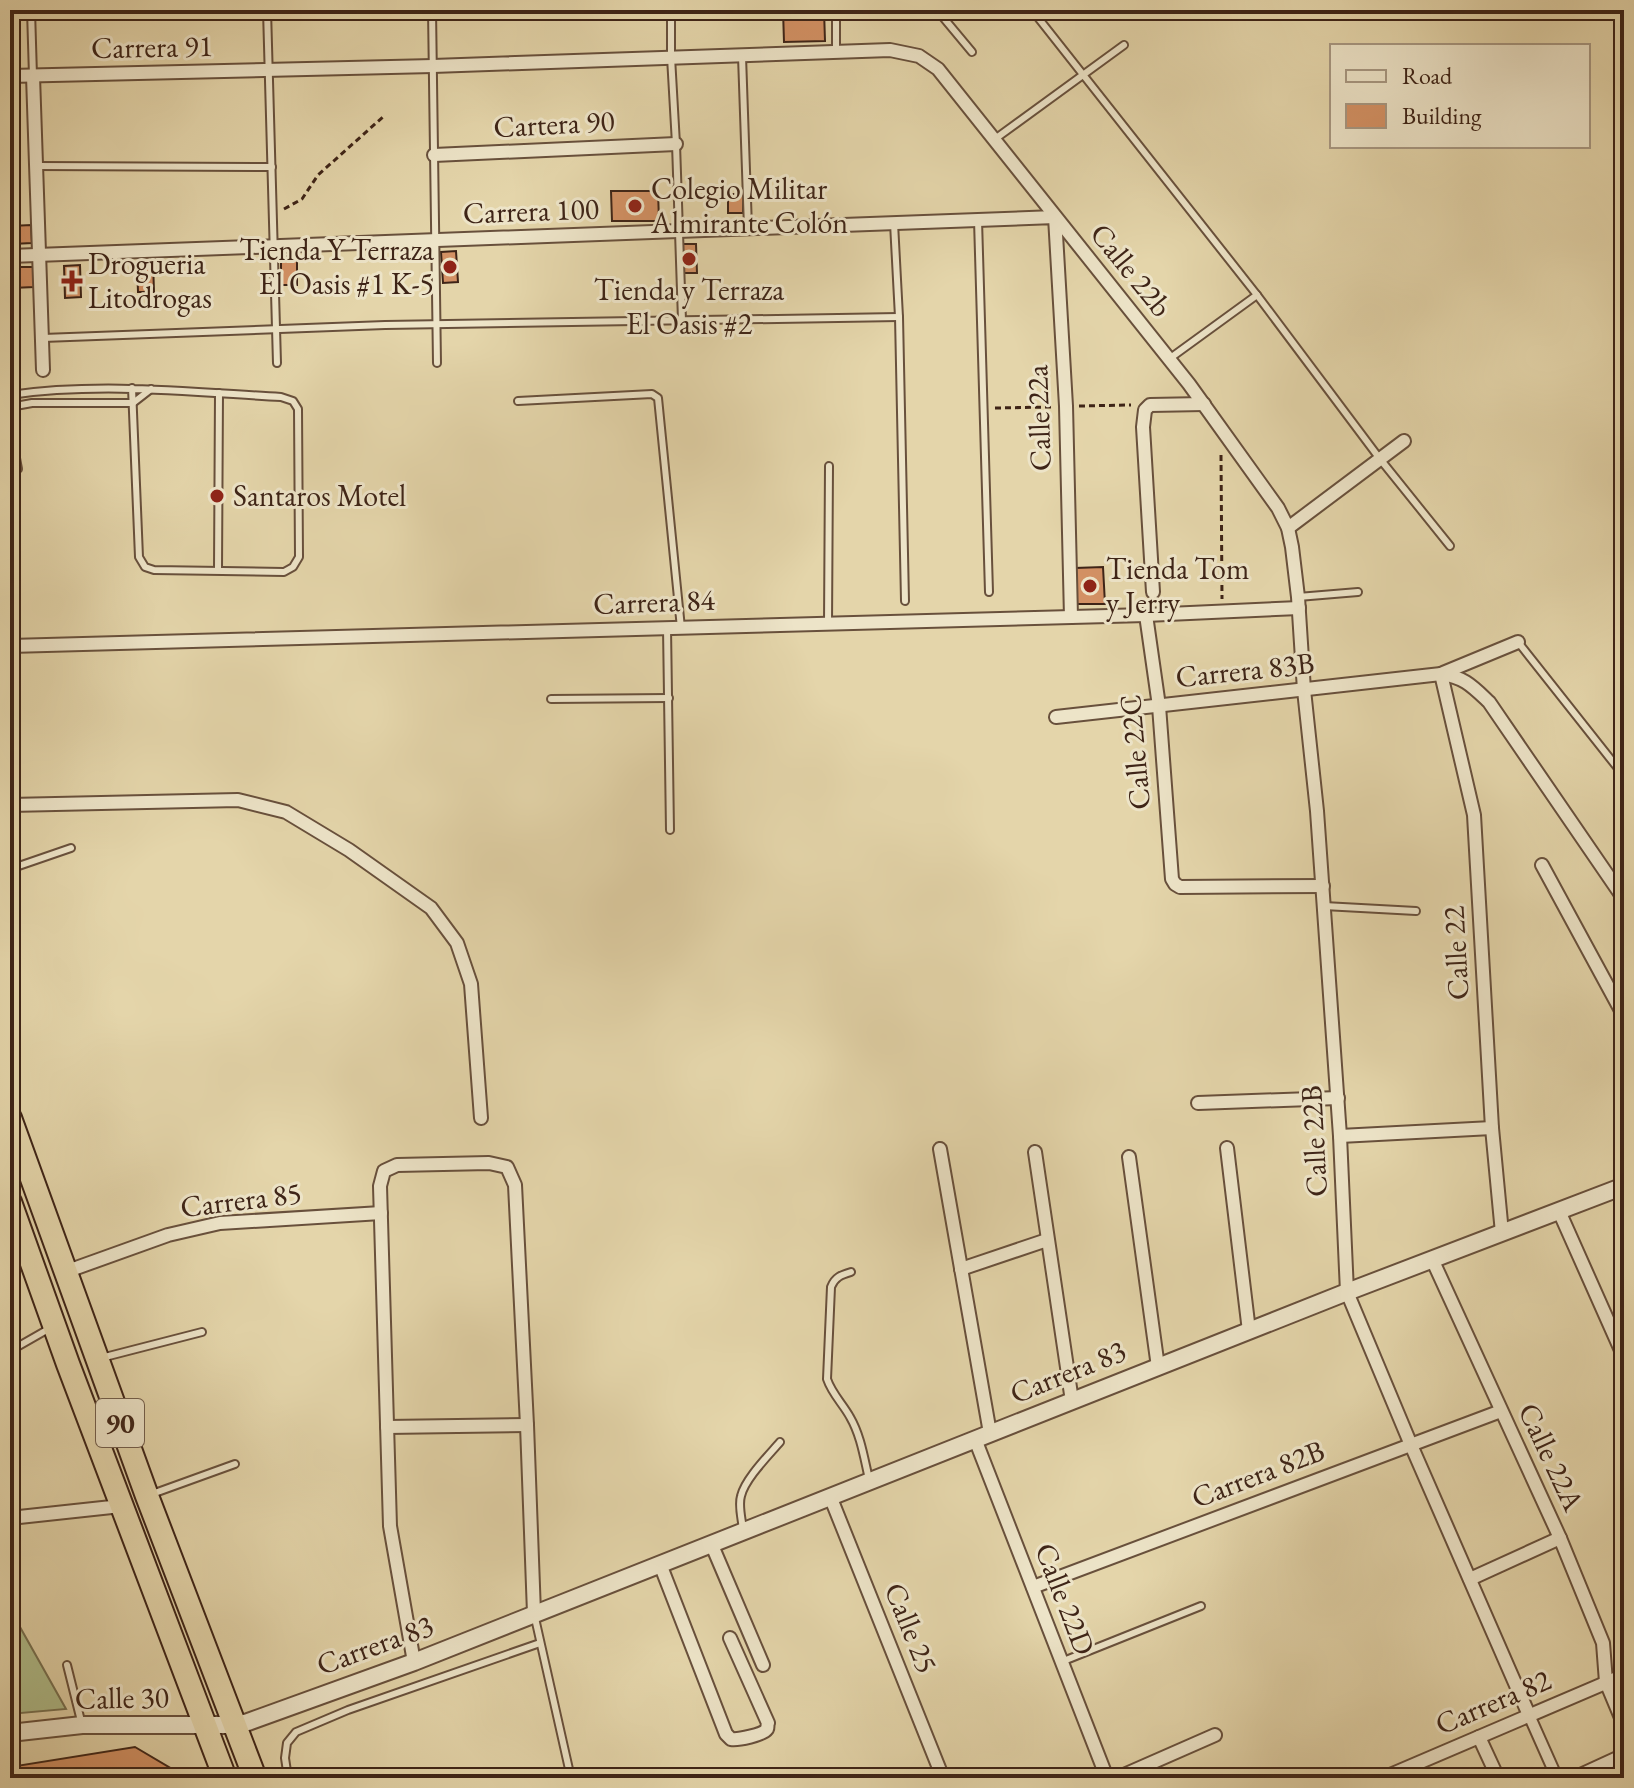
<svg xmlns="http://www.w3.org/2000/svg" width="1634" height="1788" font-family="'EB Garamond',serif">
	<rect width="100%" height="100%" fill="#e4d5aa"/>
	<filter id="stains"><feTurbulence type="fractalNoise" baseFrequency=".0025" numOctaves="4"/><feColorMatrix values="0 0 0 0 .2 0 0 0 0 .09 0 0 0 0 .02 0 0 0 .5 -.17"/></filter>
	<radialGradient id="worn" r=".72"><stop offset=".6" stop-color="#630" stop-opacity="0"/><stop offset="1" stop-color="#630" stop-opacity=".3"/></radialGradient>
	<!-- green -->
	<polygon fill="#b0be8b" stroke="#777151" stroke-width="2" points="10,1608 11,1611 66,1709 10,1714"/>
	<!-- building -->
	<g fill="#d39164" stroke="#3e2417" stroke-width="2">
		<polygon points="783,10 824,10 825,41 784,42"/>
		<polygon points="611,191 658,191 659,221 612,221"/>
		<rect x="728" y="194" width="15" height="19"/>
		<polygon points="31,225 32,243 12,244 11,226"/>
		<polygon points="682,244 696,244 697,273 683,273"/>
		<polygon points="456,251 458,282 443,283 441,252"/>
		<polygon points="281,256 297,257 297,285 281,285"/>
		<polygon points="153,261 154,292 138,292 137,262"/>
		<polygon points="80,265 81,297 65,298 64,266"/>
		<polygon points="12,267 33,267 34,287 12,288"/>
		<polygon points="1103,567 1105,604 1076,604 1075,568"/>
		<polygon points="135,1747 172,1769 174,1778 10,1778 10,1767"/>
	</g>
	<g fill="none" stroke-linecap="round" stroke-linejoin="round">
		<defs>
			<g id="service">
				<polyline points="31,10 33,76"/>
				<polyline points="267,10 277,363"/>
				<polyline points="432,10 437,363"/>
				<polyline points="671,10 671,57 676,144 682,320"/>
				<polyline points="937,10 972,52"/>
				<polyline points="1032,10 1257,295 1380,459 1450,546"/>
				<polyline points="836,51 836,10"/>
				<polyline points="742,56 748,228"/>
				<polyline points="995,139 1124,45"/>
				<polyline points="36,166 272,167"/>
				<polyline points="978,220 989,592"/>
				<polyline points="894,223 899,317 905,601"/>
				<polyline points="43,338 385,325 899,317"/>
				<polyline points="1169,359 1257,295"/>
				<path d="M10 395C99 382 191 392 281 397L293 401 298 409 299 557 293 567 284 572 154 570 145 567 139 557 132 388"/>
				<polyline points="518,401 652,394 658,398 681,628"/>
				<polyline points="10,407 32,403 133,403 151,389"/>
				<polyline points="10,426 18,469 10,471"/>
				<polyline points="218,570 219,393"/>
				<polyline points="1298,597 1358,592"/>
				<polyline points="828,624 829,466"/>
				<polyline points="667,628 670,830"/>
				<polyline points="1518,642 1624,776"/>
				<polyline points="551,699 669,698"/>
				<polyline points="10,869 71,848"/>
				<polyline points="1324,906 1416,911"/>
				<path d="M851 1272C841 1275 835 1277 831 1287L827 1379C832 1394 843 1404 850 1417 861 1436 864 1458 869 1479"/>
				<polyline points="10,1351 52,1327"/>
				<polyline points="101,1358 202,1332"/>
				<polyline points="152,1494 235,1464"/>
				<path d="M743 1530C742 1519 738 1506 741 1496 745 1479 768 1456 780 1442"/>
				<polyline points="535,1618 571,1778"/>
				<polyline points="1061,1662 1201,1606"/>
				<polyline points="67,1665 82,1725"/>
				<polyline points="288,1778 285,1758 287,1743 296,1732 348,1710 540,1643"/>
			</g>
			<polyline id="pedestrian" points="1529,1715 1557,1778"/>
			<g id="minor">
				<polyline points="10,76 433,66 890,50 919,56 938,69 1189,384 1278,508 1288,528 1292,547 1298,597 1304,690 1317,811 1340,1136 1347,1292 1411,1445 1529,1715"/>
				<polyline points="33,76 43,370"/>
				<polyline points="434,155 676,144"/>
				<polyline points="10,256 1055,217 1066,406 1071,617"/>
				<polyline points="1288,528 1404,441"/>
				<polyline points="1153,592 1143,427 1145,410 1150,405 1204,404"/>
				<polyline points="1146,615 1159,706 1172,879 1175,884 1180,887 1323,886"/>
				<polyline points="10,646 1146,615 1299,608"/>
				<polyline points="1443,673 1518,642"/>
				<polyline points="1441,674 1474,815 1492,1128 1502,1233"/>
				<path d="M1056 717 1441 674C1464 677 1472 686 1489 702L1624 899"/>
				<polyline points="10,805 238,800 286,812 349,850 431,908 457,943 471,984 481,1118"/>
				<polyline points="1542,865 1624,1016"/>
				<polyline points="1198,1103 1338,1098"/>
				<polyline points="1340,1136 1492,1128"/>
				<polyline points="1227,1148 1249,1331"/>
				<polyline points="940,1149 990,1433"/>
				<polyline points="1035,1152 1072,1401"/>
				<polyline points="1129,1157 1158,1367"/>
				<polyline points="1559,1211 1624,1357"/>
				<polyline points="1432,1259 1560,1538 1603,1643 1606,1682 1624,1725"/>
				<polyline points="961,1269 1047,1240"/>
				<polyline points="65,1272 168,1235 220,1223 381,1213"/>
				<polyline points="387,1427 527,1425"/>
				<polyline points="975,1439 1107,1778"/>
				<polyline points="830,1496 943,1778"/>
				<polyline points="10,1518 121,1506"/>
				<polyline points="711,1543 763,1665"/>
				<path d="M660 1564 726 1734 731 1739C738 1740 763 1735 767 1729 768 1727 767 1725 768 1723L730 1638"/>
				<polyline points="1470,1579 1560,1538"/>
				<polyline points="1033,1587 1501,1411"/>
				<polyline points="414,1662 390,1526 380,1186 384,1171 397,1165 489,1163 507,1167 515,1185 527,1425 534,1613"/>
				<polyline points="1479,1737 1498,1778"/>
				<polyline points="1117,1778 1215,1735"/>
				<polyline points="1383,1778 1624,1675"/>
				<polyline points="1574,1778 1624,1755"/>
			</g>
			<polyline id="tertiary" points="10,1733 82,1725 235,1725 248,1722 414,1662 1347,1292 1624,1186"/>
			<g id="trunk">
				<polyline points="10,1118 147,1496 255,1778"/>
				<polyline points="10,1202 68,1364 225,1778"/>
			</g>
		</defs>
		<!-- service casing -->
		<use href="#service" stroke="#68503c" stroke-width="10"/>
		<!-- pedestrian casing -->
		<use href="#pedestrian" stroke="#68503c" stroke-width="14"/>
		<!-- minor casing -->
		<use href="#minor" stroke="#68503c" stroke-width="16"/>
		<!-- tertiary casing -->
		<use href="#tertiary" stroke="#68503c" stroke-width="20"/>
		<!-- trunk casing -->
		<use href="#trunk" stroke="#3e2417" stroke-width="26"/>
		<!-- path -->
		<g stroke="#3e2417" stroke-width="3" stroke-dasharray="6 4" stroke-linecap="butt">
			<polyline points="284,209 302,199 318,175 384,116"/>
			<polyline points="1079,406 1131,405"/>
			<polyline points="995,408 1051,407"/>
			<polyline points="1221,455 1222,599"/>
		</g>
		<!-- service -->
		<use href="#service" stroke="#ede4c8" stroke-width="6"/>
		<!-- pedestrian -->
		<use href="#pedestrian" stroke="#ede4c8" stroke-width="10"/>
		<!-- minor -->
		<use href="#minor" stroke="#ede4c8" stroke-width="12"/>
		<!-- tertiary -->
		<use href="#tertiary" stroke="#ede4c8" stroke-width="16"/>
		<!-- trunk -->
		<use href="#trunk" stroke="#e4d5aa" stroke-width="22"/>
	</g>
	<!-- markers -->
	<g fill="#8f2418" stroke="#ede4c8" stroke-width="3">
		<circle cx="635" cy="206" r="8"/>
		<circle cx="689" cy="259" r="8"/>
		<circle cx="450" cy="267" r="8"/>
		<path d="M68 269h8v8h8v8h-8v8h-8v-8h-8v-8h8z"/>
		<circle cx="217" cy="496" r="8"/>
		<circle cx="1090" cy="586" r="8"/>
	</g>
	<g text-anchor="middle" stroke-width="6" stroke-linejoin="round" paint-order="stroke">
		<!-- shield labels -->
		<rect fill="#ede4c8" stroke="#725e4c" stroke-width="2" x="96" y="1399" width="48" height="48" rx="6"/>
		<g font-size="28" font-weight="bold" fill="#3e2417">
			<text x="120" y="1433">90</text>
		</g>
		<!-- street labels -->
		<g font-size="30" fill="#3e2417" stroke="#ede4c8">
			<text transform="translate(152 47) rotate(-1)" y="10">Carrera 91</text>
			<text transform="translate(554 124) rotate(-3)" y="10">Cartera 90</text>
			<text transform="translate(531 211) rotate(-2)" y="10">Carrera 100</text>
			<text transform="translate(1131 270) rotate(51)" y="10">Calle 22b</text>
			<text transform="translate(1039 418) rotate(-92)" y="10">Calle 22a</text>
			<text transform="translate(654 602) rotate(-2)" y="10">Carrera 84</text>
			<text transform="translate(1245 670) rotate(-6)" y="10">Carrera 83B</text>
			<text transform="translate(1135 752) rotate(-95)" y="10">Calle 22C</text>
			<text transform="translate(1456 953) rotate(-93)" y="10">Calle 22</text>
			<text transform="translate(1314 1141) rotate(-93)" y="10">Calle 22B</text>
			<text transform="translate(241 1200) rotate(-7)" y="10">Carrera 85</text>
			<text transform="translate(1068 1372) rotate(-22)" y="10">Carrera 83</text>
			<text transform="translate(1551 1457) rotate(65)" y="10">Calle 22A</text>
			<text transform="translate(1258 1474) rotate(-21)" y="10">Carrera 82B</text>
			<text transform="translate(1065 1599) rotate(69)" y="10">Calle 22D</text>
			<text transform="translate(911 1628) rotate(68)" y="10">Calle 25</text>
			<text transform="translate(375 1645) rotate(-20)" y="10">Carrera 83</text>
			<text transform="translate(122 1698) rotate(-1)" y="10">Calle 30</text>
			<text transform="translate(1493 1702) rotate(-23)" y="10">Carrera 82</text>
		</g>
		<!-- poi labels -->
		<g font-size="30" fill="#3e2417" stroke="#ede4c8" text-anchor="start">
			<text x="651" y="199">Colegio Militar<tspan x="651" dy="34">Almirante Colón</tspan></text>
			<text x="434" y="260" text-anchor="end">Tienda Y Terraza<tspan x="434" dy="34">El Oasis #1 K-5</tspan></text>
			<text x="88" y="274">Drogueria<tspan x="88" dy="34">Litodrogas</tspan></text>
			<text x="689" y="300" text-anchor="middle">Tienda y Terraza<tspan x="689" dy="34">El Oasis #2</tspan></text>
			<text x="233" y="506">Santaros Motel</text>
			<text x="1106" y="579">Tienda Tom<tspan x="1106" dy="34">y Jerry</tspan></text>
		</g>
	</g>
	<!-- margin -->
	<rect width="1634" height="1788" fill="none" stroke="#e4d5aa" stroke-width="40"/>
	<rect x="12" y="12" width="1610" height="1764" fill="none" stroke="#3e2417" stroke-width="4"/>
	<rect x="20" y="20" width="1594" height="1748" fill="none" stroke="#3e2417" stroke-width="2"/>
	<!-- legend -->
	<rect x="1330" y="44" width="260" height="104" fill="#ede4c8" stroke="#a79781" stroke-width="2"/>
	<rect x="1346" y="70" width="40" height="12" fill="#ede4c8" stroke="#a79781" stroke-width="2"/>
	<text x="1402" y="84" font-size="24" fill="#3e2417">Road</text>
	<rect x="1346" y="104" width="40" height="24" fill="#d39164" stroke="#a79781" stroke-width="2"/>
	<text x="1402" y="124" font-size="24" fill="#3e2417">Building</text>
	<rect width="100%" height="100%" filter="url(#stains)"/>
	<rect width="100%" height="100%" fill="url(#worn)"/>
</svg>
